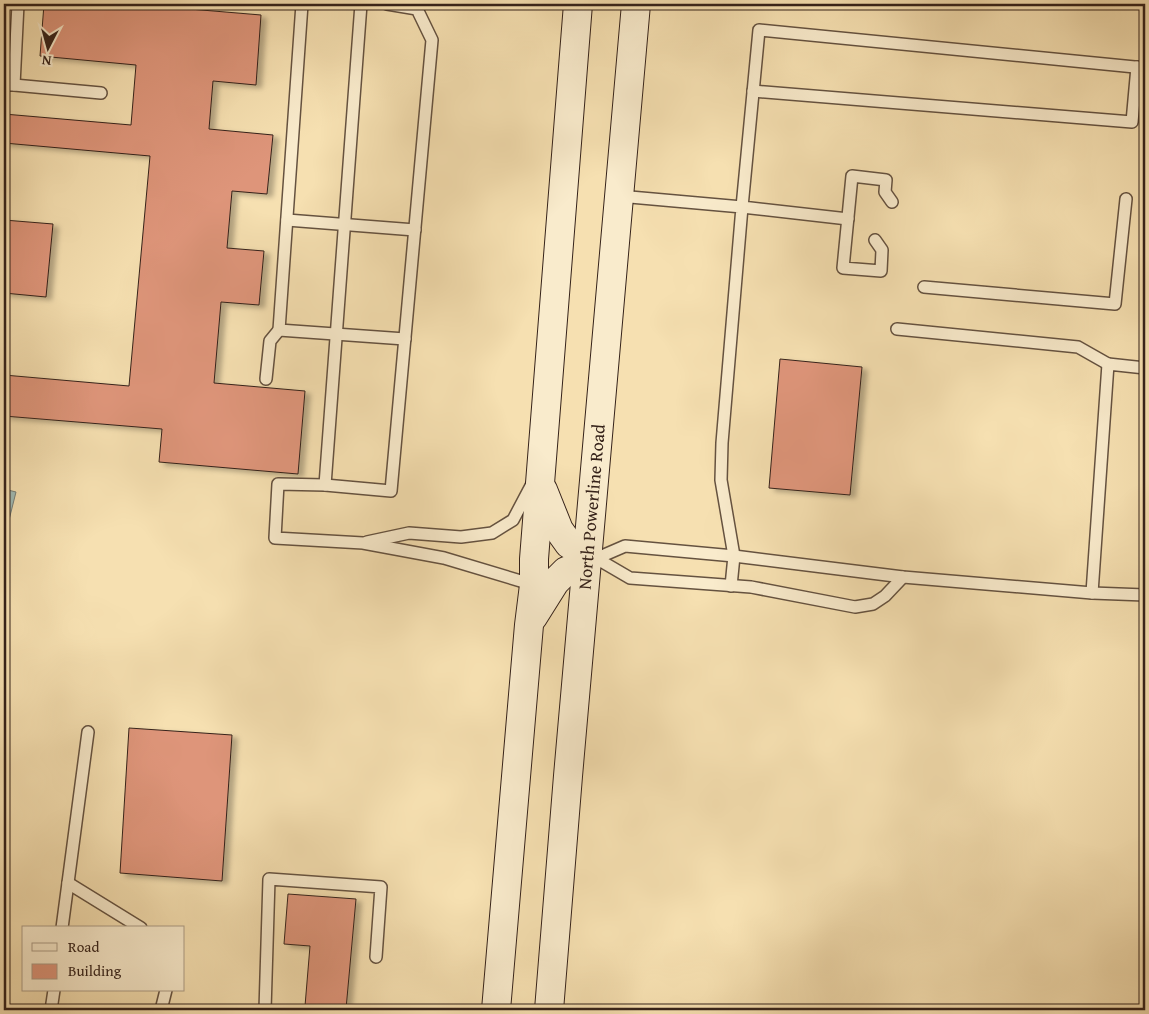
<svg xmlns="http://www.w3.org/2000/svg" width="1149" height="1014" font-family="'Gentium Book Plus',serif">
	<defs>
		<filter id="shadow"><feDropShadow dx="5.5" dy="3" stdDeviation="2.5" flood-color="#0004"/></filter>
	</defs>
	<rect width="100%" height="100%" fill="#f6e0b1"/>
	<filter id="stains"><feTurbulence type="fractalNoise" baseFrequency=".004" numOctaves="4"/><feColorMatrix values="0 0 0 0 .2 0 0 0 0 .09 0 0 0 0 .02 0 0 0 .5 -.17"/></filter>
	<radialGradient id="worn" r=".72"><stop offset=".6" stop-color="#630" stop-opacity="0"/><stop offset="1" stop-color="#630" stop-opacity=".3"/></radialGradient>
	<!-- water -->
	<polygon fill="#a0bbb5" stroke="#757e77" points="4,489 16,492 8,524 4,523"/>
	<!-- building -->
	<g fill="#de957a" stroke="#35221a" filter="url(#shadow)">
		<polygon points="44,4 130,4 261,15 256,85 213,81 209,129 273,135 267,194 232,191 227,248 264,251 259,305 221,302 214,383 305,391 298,474 159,462 162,429 4,416 4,375 129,386 150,156 4,143 4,114 131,125 136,65 40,56"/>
		<polygon points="4,220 53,224 46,297 4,293"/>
		<polygon points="780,359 862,367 850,495 769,488"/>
		<polygon points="129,728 232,735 222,881 120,873"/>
		<polygon points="288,894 356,899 346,1009 305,1006 310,946 284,944"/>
	</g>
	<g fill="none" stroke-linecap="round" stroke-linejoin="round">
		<defs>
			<g id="lane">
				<polyline points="302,4 279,330 405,339"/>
				<polyline points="387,4 417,9 432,40 391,491 325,485 278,484 275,538 363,543 444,558 534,585"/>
				<polyline points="4,85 14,85 18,4"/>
				<polyline points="14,85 101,93"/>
				<polyline points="753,91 1132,122 1137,67"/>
				<polyline points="619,196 742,207 722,443 721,480 734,556 731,586"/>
				<polyline points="848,219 742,207 759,30 1145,68"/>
				<polyline points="287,220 415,230"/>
				<polyline points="875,240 882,250 881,271 843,268 852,176 886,180 885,192 892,202"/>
				<polyline points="924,287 1115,304 1126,199"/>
				<polyline points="897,329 1078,347 1108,364"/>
				<polyline points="266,379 270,341 279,330"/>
				<polyline points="325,485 361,4"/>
				<polyline points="367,542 409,533 461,537 492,533 513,520 532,484"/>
				<polyline points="594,557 630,578 751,587 855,607 873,604 885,596 903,577"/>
				<polyline points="588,562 625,546 734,556 903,577 1092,593 1145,595"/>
				<polyline points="1092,593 1108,364 1145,368"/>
				<polyline points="68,883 141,928"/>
				<polyline points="62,928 88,732"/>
				<polyline points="51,1010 54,990"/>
				<polyline points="161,1010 166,990"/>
				<polyline points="265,1010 269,879 381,887 376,957"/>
			</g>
			<g id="secondary">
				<polyline points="543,490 559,530 569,544 588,554"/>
				<polyline points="533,617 555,582 566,571 587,563"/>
				<polyline points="496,1010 529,625 534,585 534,559 578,4"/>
				<path id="s1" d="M549 1010 568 776 636 4"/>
			</g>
		</defs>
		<!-- lane casing -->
		<use href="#lane" stroke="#655240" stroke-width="14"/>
		<!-- secondary casing -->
		<use href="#secondary" stroke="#35221a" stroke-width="30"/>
		<!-- lane -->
		<use href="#lane" stroke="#f9ebcc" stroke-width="11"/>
		<!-- secondary -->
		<use href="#secondary" stroke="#f9ebcc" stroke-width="28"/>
	</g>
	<g text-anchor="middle" stroke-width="4.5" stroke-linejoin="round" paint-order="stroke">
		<!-- street labels -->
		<g font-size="18" fill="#35221a" stroke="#f9ebcc">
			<text dy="6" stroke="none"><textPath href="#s1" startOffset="505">North Powerline Road</textPath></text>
		</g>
	</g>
	<!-- margin -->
	<rect width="1149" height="1014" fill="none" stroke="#f6e0b1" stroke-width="20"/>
	<rect x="5" y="5" width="1139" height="1004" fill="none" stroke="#35221a" stroke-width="2.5"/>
	<rect x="10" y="10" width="1129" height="994" fill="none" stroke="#35221a"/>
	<!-- legend -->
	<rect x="22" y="926" width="162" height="65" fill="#f9ebcc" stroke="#ab9b85"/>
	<rect x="32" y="943" width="25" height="8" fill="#f9ebcc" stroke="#ab9b85"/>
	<text x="68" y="952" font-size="15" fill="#35221a">Road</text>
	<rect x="32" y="964" width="25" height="15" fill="#de957a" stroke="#ab9b85"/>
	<text x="68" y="976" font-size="15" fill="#35221a">Building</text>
	<!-- north arrow -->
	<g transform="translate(48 48) rotate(186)" stroke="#f9ebcc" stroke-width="4" paint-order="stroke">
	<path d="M0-4L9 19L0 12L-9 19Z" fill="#35221a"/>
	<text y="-8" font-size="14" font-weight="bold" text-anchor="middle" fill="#35221a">N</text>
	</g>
	<rect width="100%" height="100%" filter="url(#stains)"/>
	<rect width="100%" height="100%" fill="url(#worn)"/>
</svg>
